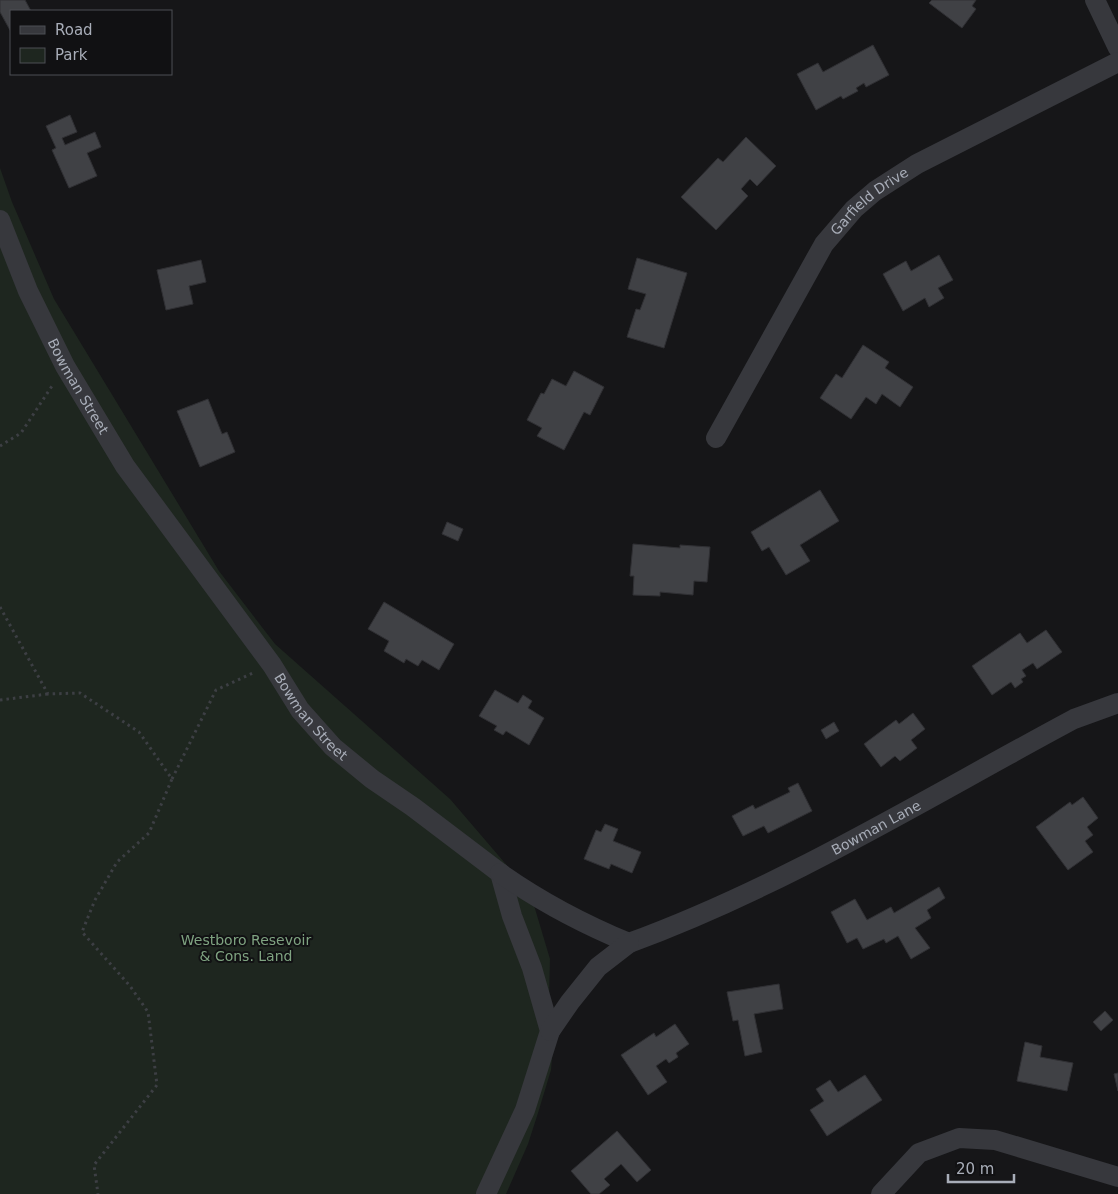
<svg xmlns="http://www.w3.org/2000/svg" width="1118" height="1194" font-family="'DejaVu Sans',sans-serif">
	<rect width="100%" height="100%" fill="#161618"/>
	<!-- green -->
	<polygon fill="#1e261f" points="0,168 12,202 54,299 219,571 275,644 450,799 510,869 533,902 550,959 549,999 555,1024 551,1070 538,1113 528,1144 506,1194 0,1194"/>
	<!-- building -->
	<g fill="#404145" stroke="#303034">
		<polygon points="0,0 25,0 31,11 11,11 11,32 0,12"/>
		<polygon points="932,0 976,0 972,6 976,9 962,28 929,3"/>
		<polygon points="873,45 889,75 866,87 864,83 856,88 858,91 843,99 841,96 816,110 797,74 818,63 823,72"/>
		<polygon points="70,115 77,132 62,138 65,145 95,132 101,147 87,153 97,176 69,188 52,150 56,148 46,126"/>
		<polygon points="746,137 776,166 757,186 750,179 741,189 748,196 716,230 681,197 718,158 723,162"/>
		<polygon points="939,255 953,280 938,288 944,298 929,307 925,298 903,311 883,274 906,261 911,271"/>
		<polygon points="637,258 687,273 664,348 627,337 636,309 640,310 646,294 628,289"/>
		<polygon points="201,260 206,282 189,286 193,304 166,310 157,270"/>
		<polygon points="863,345 889,362 885,368 913,387 900,407 882,394 876,404 866,397 851,419 820,398 836,374 842,378"/>
		<polygon points="574,371 604,387 590,415 584,412 564,450 537,436 542,428 527,420 541,393 544,394 552,379 566,386"/>
		<polygon points="208,399 222,434 227,432 235,452 200,467 177,411"/>
		<polygon points="820,490 839,521 800,545 810,561 786,575 769,547 762,551 751,532"/>
		<polygon points="447,522 463,529 458,541 442,534"/>
		<polygon points="633,544 680,548 680,545 710,547 707,582 694,581 693,595 660,592 660,596 633,595 634,576 630,576"/>
		<polygon points="384,602 454,644 439,670 422,660 418,666 406,659 404,663 384,651 389,641 368,629"/>
		<polygon points="1046,630 1062,652 1037,669 1033,663 1022,670 1026,676 1021,679 1023,682 1015,688 1011,682 992,695 972,666 1020,633 1027,643"/>
		<polygon points="495,690 518,703 523,695 532,701 528,708 544,718 529,745 506,731 503,735 494,730 497,726 479,716"/>
		<polygon points="913,713 925,729 911,740 917,748 900,761 895,756 881,767 864,744 896,720 899,724"/>
		<polygon points="834,722 839,731 826,739 821,730"/>
		<polygon points="798,783 812,811 768,833 764,826 743,836 732,816 753,805 755,809 790,792 788,788"/>
		<polygon points="1083,797 1098,818 1087,827 1093,835 1085,841 1093,852 1068,870 1036,827 1070,802 1072,805"/>
		<polygon points="605,824 618,829 613,841 641,852 632,873 611,864 609,869 584,859 596,830 601,832"/>
		<polygon points="939,887 945,898 927,910 931,918 915,928 930,948 911,959 898,936 886,943 884,939 863,949 857,938 847,943 831,912 855,899 867,920 891,907 894,913"/>
		<polygon points="779,984 783,1009 754,1014 762,1052 745,1056 738,1020 733,1021 727,992"/>
		<polygon points="1105,1011 1113,1020 1101,1031 1093,1022"/>
		<polygon points="675,1024 689,1044 676,1053 678,1057 669,1063 666,1059 656,1066 667,1082 648,1095 621,1055 654,1033 656,1037"/>
		<polygon points="1025,1042 1042,1046 1040,1057 1073,1063 1067,1091 1017,1081"/>
		<polygon points="1118,1073 1118,1091 1114,1074"/>
		<polygon points="865,1075 882,1100 827,1136 810,1110 824,1101 816,1089 830,1080 838,1092"/>
		<polygon points="617,1131 651,1170 637,1182 621,1164 604,1179 610,1185 599,1194 591,1194 571,1171"/>
	</g>
	<g fill="none" stroke-linecap="round" stroke-linejoin="round">
		<!-- path -->
		<g stroke="#3d3f44" stroke-width="3" stroke-dasharray="2.5 4" stroke-linecap="butt">
			<polyline points="0,446 21,433 52,386"/>
			<polyline points="0,607 48,694 80,693 139,732 172,779 149,833 117,862 95,900 82,932 130,986 148,1012 157,1085 94,1165 98,1194"/>
			<polyline points="0,700 48,694"/>
			<polyline points="172,779 216,690 253,673"/>
		</g>
		<!-- minor -->
		<g stroke="#37383d" stroke-width="20">
			<polyline points="1095,0 1118,48"/>
			<path id="s1" d="M0 220 28 291 65 366 125 466 272 665 300 710 333 747 372 779 413 807 500 873 512 916 532 968 550 1031 525 1110 486 1194"/>
			<path id="s2" d="M716 438 824 244 854 209 875 191 917 164 1118 62"/>
			<path id="s3" d="M500 873C541 902 583 924 629 943 785 886 928 797 1074 719L1118 703"/>
			<polyline points="550,1031 570,1002 598,967 629,943"/>
			<polyline points="881,1194 919,1153 959,1138 995,1140 1118,1177"/>
		</g>
	</g>
	<g text-anchor="middle" stroke-width="4" stroke-linejoin="round" paint-order="stroke">
		<!-- street labels -->
		<g font-size="14" fill="#a8adb8" stroke="#111113">
			<text dy="5" stroke="none"><textPath href="#s2" startOffset="285">Garfield Drive</textPath></text>
			<text dy="5" stroke="none"><textPath href="#s1" startOffset="184">Bowman Street</textPath></text>
			<text dy="5" stroke="none"><textPath href="#s1" startOffset="589">Bowman Street</textPath></text>
			<text dy="5" stroke="none"><textPath href="#s3" startOffset="420">Bowman Lane</textPath></text>
		</g>
		<!-- park labels -->
		<g font-size="14" fill="#7fa381" stroke="#111113">
			<text x="246" y="945">Westboro Resevoir<tspan x="246" dy="16">&amp; Cons. Land</tspan></text>
		</g>
	</g>
	<!-- legend -->
	<rect x="10" y="10" width="162" height="65" fill="#111113" stroke="#4d4f55"/>
	<rect x="20" y="26" width="25" height="8" fill="#37383d" stroke="#4d4f55"/>
	<text x="55" y="35" font-size="15" fill="#a8adb8">Road</text>
	<rect x="20" y="48" width="25" height="15" fill="#1e261f" stroke="#4d4f55"/>
	<text x="55" y="60" font-size="15" fill="#a8adb8">Park</text>
	<!-- scale -->
	<path d="M948 1174v8h66v-8" fill="none" stroke="#a8adb8" stroke-width="2.5"/>
	<text x="956" y="1174" font-size="15" fill="#a8adb8" stroke="#111113" stroke-width="4" paint-order="stroke">20 m</text>
</svg>
